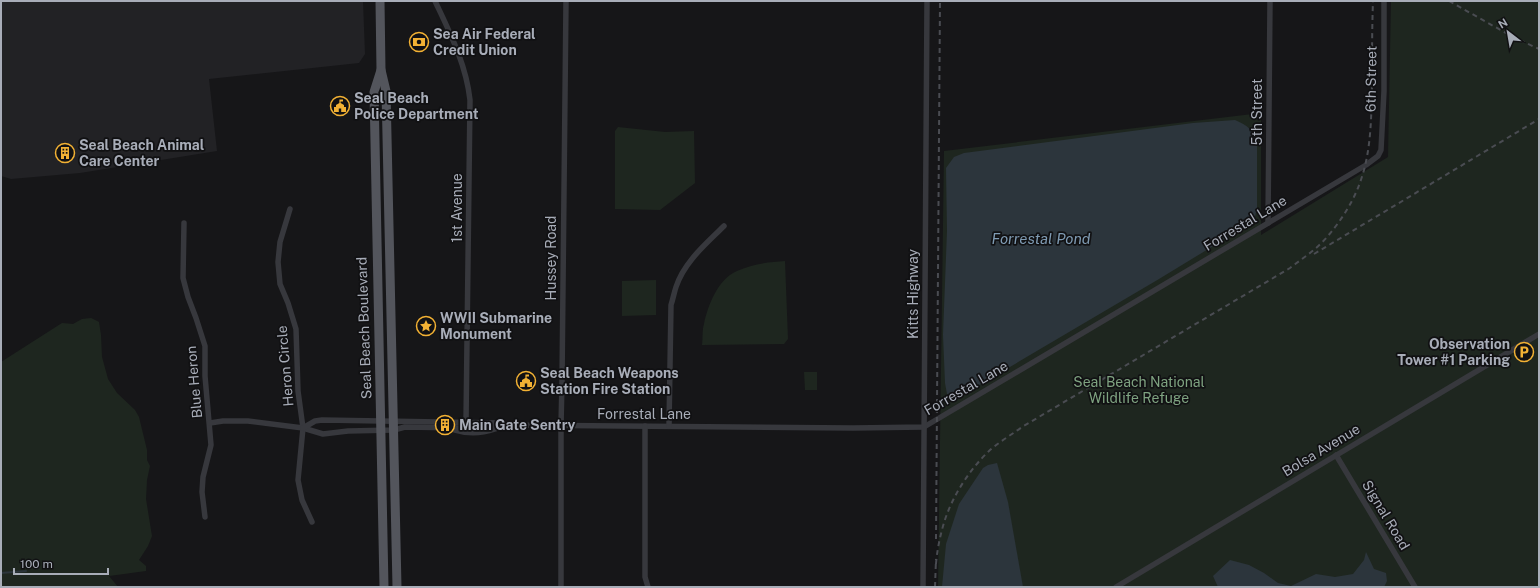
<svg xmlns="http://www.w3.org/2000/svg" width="1540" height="588" font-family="'Public Sans',sans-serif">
	<rect width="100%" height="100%" fill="#161618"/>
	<!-- built -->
	<polygon fill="#222225" points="1,1 363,1 365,54 359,63 209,79 217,151 80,173 11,179 1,176"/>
	<!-- green -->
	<g fill="#1e261f">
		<polygon points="1391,1 1539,1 1539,587 938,587 944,151 1261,113 1261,235 1388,157"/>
		<polygon points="618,127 665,132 694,131 695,183 660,210 615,209 615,131"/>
		<path d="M785 261 788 339 784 344 702 345C703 338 702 330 704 324 708 305 718 279 737 271 752 264 769 262 785 261Z"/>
		<polygon points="656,280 656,315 622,316 622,281"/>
		<polygon points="91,318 99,322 101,335 102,357 108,379 117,393 135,410 139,417 147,450 147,460 150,466 147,480 146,499 152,536 148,546 139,560 146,566 146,571 109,576 118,587 1,587 1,362 62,323 73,324 82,319"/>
		<polygon points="804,372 817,372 817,390 805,390"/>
	</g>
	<!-- water -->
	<g fill="#2c353c">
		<path d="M1235 120C1247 125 1255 131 1257 144V207L1255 217 1246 226 1159 279 964 394 955 396 947 394 945 383 943 335 947 231 946 168 954 157 964 153 1193 123Z"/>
		<polygon points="997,463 1008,502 1023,587 942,587 946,544 959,504 983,468 988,465"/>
		<polygon points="1366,552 1374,569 1386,573 1387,581 1384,587 1218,587 1213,576 1230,560 1249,565 1264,573 1278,583 1291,586 1316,574 1335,577 1353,574 1364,560"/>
	</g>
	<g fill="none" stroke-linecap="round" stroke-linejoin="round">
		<!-- stream -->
		<polyline stroke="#2c353c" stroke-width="2" points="1,573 26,571"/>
		<!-- minor -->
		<g stroke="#37383d" stroke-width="5.5">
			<path d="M435 1C450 33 466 64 470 100L466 422"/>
			<polyline points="290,209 280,242 278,262 280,284 288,303 296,329 298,391 303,428 298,480 302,500 312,522"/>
			<polyline points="184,223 183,278 188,297 196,318 205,346 205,376 211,445 203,477 202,492 205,517"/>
			<polyline points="1268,223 1270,1"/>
			<polyline points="210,423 223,421 248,421 303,428 323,434 348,431 394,430 405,427 461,428 500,427 507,425 853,428 924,427 1366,165 1378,156 1381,150 1384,91 1384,1"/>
			<polyline points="645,426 645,577 648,587"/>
			<path d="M669 426 671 305C673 299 674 293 676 287 684 262 706 244 724 226"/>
			<polyline points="303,428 315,421 322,420 500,423 507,425"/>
			<path d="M455 430C468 434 483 433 495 429"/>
			<polyline points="1336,455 1415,587"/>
			<polyline points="561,587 561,426 562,381 566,1"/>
			<polyline points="923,587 927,1"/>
			<polyline points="1116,587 1539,334"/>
		</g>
		<!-- primary -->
		<g stroke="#53555c" stroke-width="9">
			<polyline points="380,1 381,70 386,91 397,587"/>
			<polyline points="381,70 374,92 384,587"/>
		</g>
		<!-- rail -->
		<g stroke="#4a4c52" stroke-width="2" stroke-dasharray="5 4" stroke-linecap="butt">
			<polyline points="1449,1 1513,37 1539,49"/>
			<polyline points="1314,254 1539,119"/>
			<polyline points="936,539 940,1"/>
			<path d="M936 564C937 552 939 541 942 530 949 501 968 471 989 451 999 442 1011 435 1022 427L1290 268C1303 258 1317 249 1327 237 1370 187 1371 146 1372 83 1372 56 1372 28 1373 1"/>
			<polyline points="935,587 936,559"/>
		</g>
	</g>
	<!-- icons -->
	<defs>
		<symbol id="bank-ring" viewBox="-11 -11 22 22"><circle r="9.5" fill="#111113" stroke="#f2b134" stroke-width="1.5"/><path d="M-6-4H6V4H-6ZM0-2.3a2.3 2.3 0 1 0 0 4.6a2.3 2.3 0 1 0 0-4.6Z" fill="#f2b134"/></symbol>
		<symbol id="civic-ring" viewBox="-11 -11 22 22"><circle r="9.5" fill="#111113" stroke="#f2b134" stroke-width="1.5"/><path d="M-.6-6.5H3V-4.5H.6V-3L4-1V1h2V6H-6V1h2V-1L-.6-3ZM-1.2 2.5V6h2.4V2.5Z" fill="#f2b134"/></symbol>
		<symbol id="building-ring" viewBox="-11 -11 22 22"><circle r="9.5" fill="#111113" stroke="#f2b134" stroke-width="1.5"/><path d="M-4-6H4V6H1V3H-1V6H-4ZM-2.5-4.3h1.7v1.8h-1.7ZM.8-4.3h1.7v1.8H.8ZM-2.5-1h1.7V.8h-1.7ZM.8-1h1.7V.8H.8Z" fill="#f2b134"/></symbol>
		<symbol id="sight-ring" viewBox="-11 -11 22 22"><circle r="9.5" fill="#111113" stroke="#f2b134" stroke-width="1.5"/><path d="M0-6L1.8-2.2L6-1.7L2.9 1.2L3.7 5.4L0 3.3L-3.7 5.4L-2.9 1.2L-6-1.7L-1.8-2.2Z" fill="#f2b134"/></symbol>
		<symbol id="parking-ring" viewBox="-11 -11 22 22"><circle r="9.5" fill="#111113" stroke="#f2b134" stroke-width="1.5"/><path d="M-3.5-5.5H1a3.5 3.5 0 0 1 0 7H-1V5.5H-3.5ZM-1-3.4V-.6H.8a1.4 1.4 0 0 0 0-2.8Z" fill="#f2b134"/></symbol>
	</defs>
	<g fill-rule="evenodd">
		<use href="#bank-ring" x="408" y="31" width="22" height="22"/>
		<use href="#civic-ring" x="329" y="95" width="22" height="22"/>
		<use href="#building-ring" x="54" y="142" width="22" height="22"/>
		<use href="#sight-ring" x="415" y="315" width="22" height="22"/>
		<use href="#parking-ring" x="1513" y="341" width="22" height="22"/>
		<use href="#civic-ring" x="515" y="370" width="22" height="22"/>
		<use href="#building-ring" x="434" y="414" width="22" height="22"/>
	</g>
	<g text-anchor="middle" stroke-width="3.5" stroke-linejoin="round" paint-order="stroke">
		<!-- poi labels -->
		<g font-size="14" font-weight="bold" fill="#a8adb8" stroke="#111113" text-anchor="start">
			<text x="433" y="39">Sea Air Federal<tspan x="433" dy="16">Credit Union</tspan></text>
			<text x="354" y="103">Seal Beach<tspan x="354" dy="16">Police Department</tspan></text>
			<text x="79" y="150">Seal Beach Animal<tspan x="79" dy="16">Care Center</tspan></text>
			<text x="440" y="323">WWII Submarine<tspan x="440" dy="16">Monument</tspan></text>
			<text x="1510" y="349" text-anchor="end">Observation<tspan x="1510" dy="16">Tower #1 Parking</tspan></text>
			<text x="540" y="378">Seal Beach Weapons<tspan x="540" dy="16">Station Fire Station</tspan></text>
			<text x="459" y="430">Main Gate Sentry</text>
		</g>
		<!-- street labels -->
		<g font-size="14" fill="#a8adb8" stroke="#111113">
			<text transform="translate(1371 79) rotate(-89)" y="5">6th Street</text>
			<text transform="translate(1257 112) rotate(-90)" y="5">5th Street</text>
			<text transform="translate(457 208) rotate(-90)" y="5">1st Avenue</text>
			<text transform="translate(1245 223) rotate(-31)" y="5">Forrestal Lane</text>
			<text transform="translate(551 258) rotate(-90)" y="5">Hussey Road</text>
			<text transform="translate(913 294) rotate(-90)" y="5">Kitts Highway</text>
			<text transform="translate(364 328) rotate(-92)" y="5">Seal Beach Boulevard</text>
			<text transform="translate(285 366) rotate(-95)" y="5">Heron Circle</text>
			<text transform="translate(194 382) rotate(-95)" y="5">Blue Heron</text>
			<text transform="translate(966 388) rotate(-30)" y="5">Forrestal Lane</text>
			<text x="644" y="419">Forrestal Lane</text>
			<text transform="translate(1321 450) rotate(-31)" y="5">Bolsa Avenue</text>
			<text transform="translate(1386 515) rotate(59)" y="5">Signal Road</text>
		</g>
		<!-- park labels -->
		<g font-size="14" fill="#7fa381" stroke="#111113">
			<text x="1139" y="387">Seal Beach National<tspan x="1139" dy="16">Wildlife Refuge</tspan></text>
		</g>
		<!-- water labels -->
		<g font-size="15" font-style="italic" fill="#7f9bb3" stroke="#111113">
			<text x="1041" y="244">Forrestal Pond</text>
		</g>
	</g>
	<!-- border -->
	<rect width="1540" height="588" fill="none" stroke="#a8adb8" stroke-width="4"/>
	<!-- north arrow -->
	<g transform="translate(1508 32) rotate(329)" stroke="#111113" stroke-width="3" paint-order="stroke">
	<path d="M0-3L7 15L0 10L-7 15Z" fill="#a8adb8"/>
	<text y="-6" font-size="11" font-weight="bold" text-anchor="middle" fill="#a8adb8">N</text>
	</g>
	<!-- scale -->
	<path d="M14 568v6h94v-6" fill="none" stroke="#a8adb8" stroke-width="2"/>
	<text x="20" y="568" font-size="12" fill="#a8adb8" stroke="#111113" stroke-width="3" paint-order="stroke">100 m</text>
</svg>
